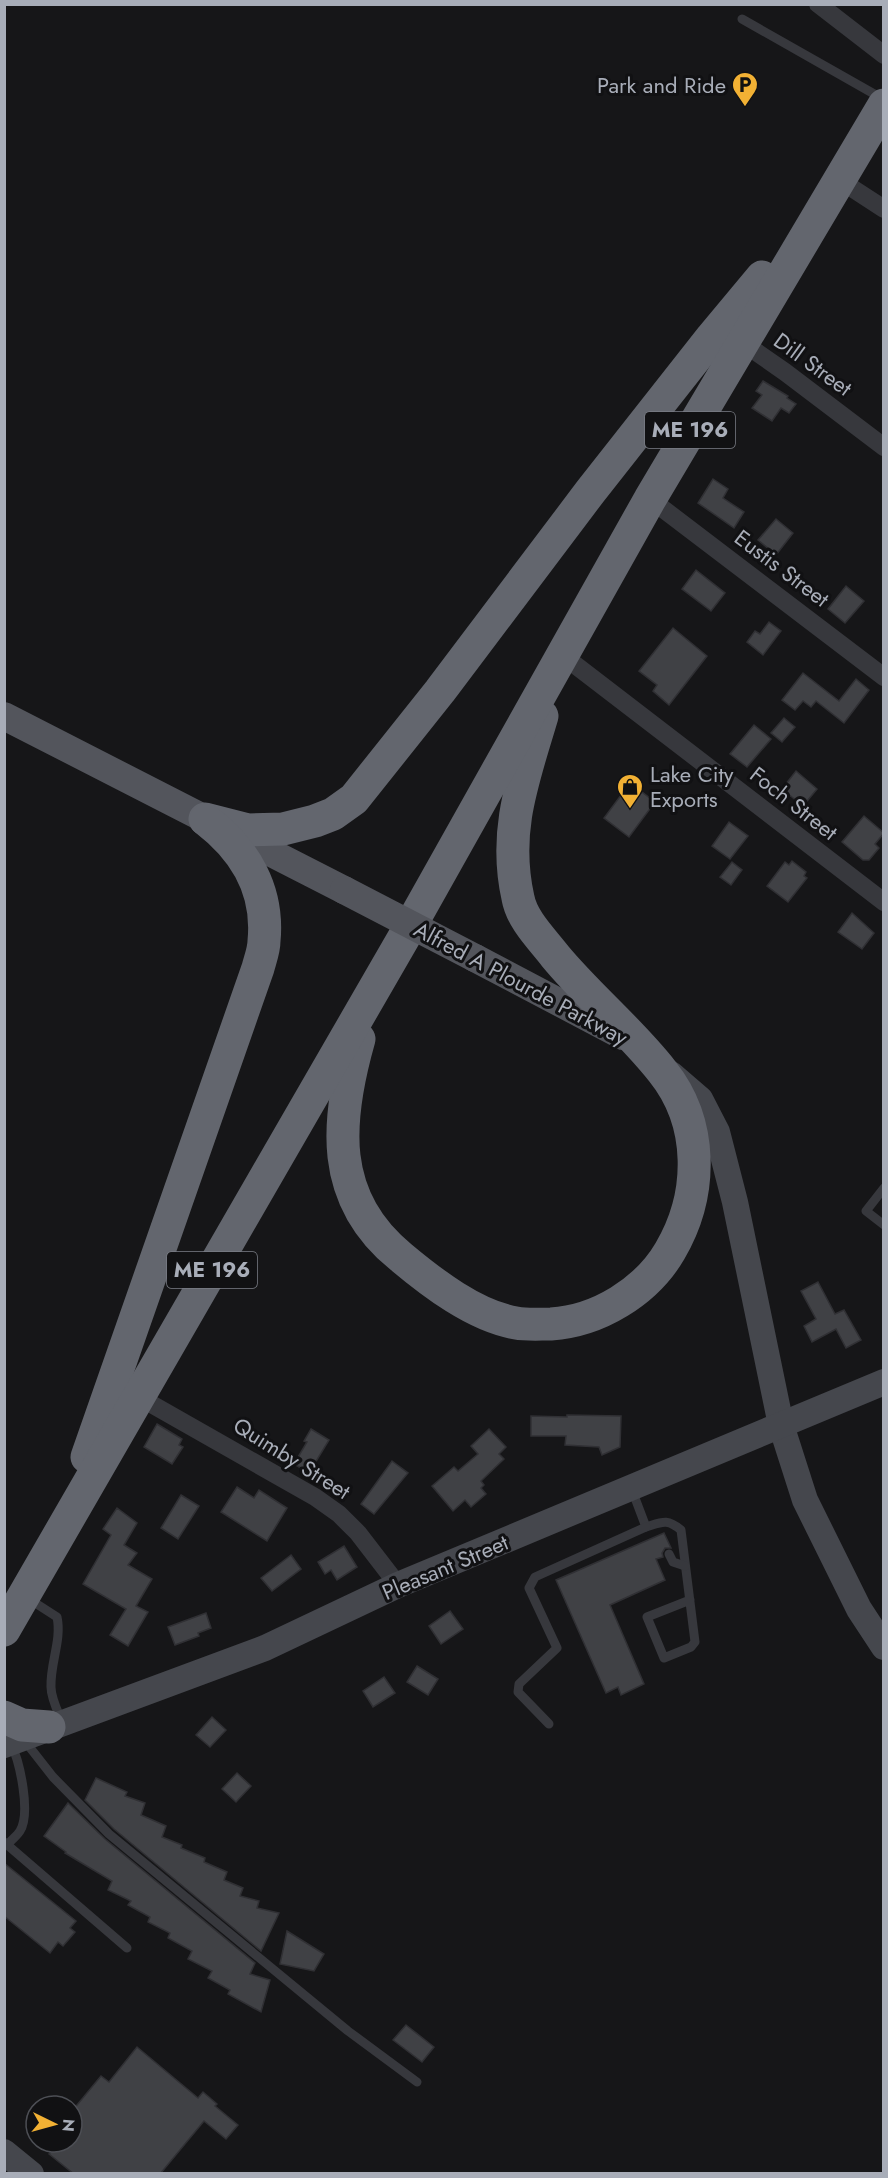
<svg xmlns="http://www.w3.org/2000/svg" width="888" height="2178" font-family="Jost,sans-serif">
	<rect width="100%" height="100%" fill="#161618"/>
	<!-- building -->
	<g fill="#404145" stroke="#303034" stroke-width="1.5">
		<polygon points="763,381 788,396 787,398 796,404 789,413 781,408 772,421 752,408 762,395 756,391"/>
		<polygon points="713,479 728,489 723,498 744,512 734,528 698,503"/>
		<polygon points="776,519 793,533 776,555 758,540"/>
		<polygon points="696,570 725,593 711,611 682,589"/>
		<polygon points="846,586 864,601 845,623 828,609"/>
		<polygon points="769,622 781,631 763,655 747,642 755,631 760,634"/>
		<polygon points="673,628 707,656 669,705 653,691 657,685 639,671"/>
		<polygon points="803,673 839,701 856,679 869,690 844,723 816,701 811,707 803,701 795,710 782,700"/>
		<polygon points="784,718 795,727 782,742 771,733"/>
		<polygon points="754,725 771,739 747,767 730,754"/>
		<polygon points="796,771 817,789 803,806 782,789"/>
		<polygon points="630,783 655,802 629,837 604,818"/>
		<polygon points="864,816 884,833 875,844 879,848 869,860 863,860 842,842"/>
		<polygon points="729,822 748,836 730,859 712,846"/>
		<polygon points="792,861 806,872 804,876 807,878 788,902 767,886 785,862 789,865"/>
		<polygon points="732,862 742,870 731,885 720,877"/>
		<polygon points="852,913 874,933 862,949 838,932"/>
		<polygon points="818,1282 835,1314 844,1310 861,1340 846,1348 836,1329 812,1342 804,1326 816,1319 801,1291"/>
		<polygon points="567,1415 621,1416 620,1447 602,1455 599,1447 565,1445 566,1436 531,1436 531,1416 567,1417"/>
		<polygon points="157,1424 182,1439 179,1445 183,1447 172,1464 144,1447"/>
		<polygon points="311,1429 329,1440 309,1473 294,1464 307,1442 304,1441"/>
		<polygon points="489,1429 506,1447 499,1454 504,1459 481,1481 484,1485 481,1488 486,1494 471,1507 465,1500 453,1511 432,1486 454,1467 458,1471 478,1454 471,1446"/>
		<polygon points="392,1461 408,1473 374,1514 361,1504"/>
		<polygon points="237,1487 254,1498 259,1490 287,1508 267,1541 221,1512"/>
		<polygon points="181,1495 199,1506 178,1539 161,1528"/>
		<polygon points="117,1508 137,1523 124,1545 137,1553 128,1565 152,1579 136,1606 148,1612 128,1646 110,1635 126,1609 83,1584 111,1535 103,1529"/>
		<polygon points="664,1533 671,1548 665,1548 662,1553 663,1557 656,1559 665,1580 610,1605 644,1684 621,1695 618,1687 606,1693 556,1580"/>
		<polygon points="344,1546 357,1567 337,1580 331,1570 325,1574 318,1562"/>
		<polygon points="291,1555 301,1569 272,1591 261,1578"/>
		<polygon points="450,1611 463,1629 441,1644 429,1626"/>
		<polygon points="206,1613 211,1628 198,1633 199,1636 175,1645 168,1627"/>
		<polygon points="417,1666 438,1679 428,1695 407,1682"/>
		<polygon points="384,1677 395,1693 373,1707 363,1691"/>
		<polygon points="212,1717 226,1730 210,1747 196,1735"/>
		<polygon points="237,1773 251,1786 236,1802 222,1789"/>
		<polygon points="96,1778 127,1792 125,1796 145,1803 141,1815 166,1826 162,1837 182,1845 181,1848 205,1858 204,1862 227,1872 224,1880 243,1888 240,1896 259,1901 257,1908 279,1913 261,1951 114,1829 85,1800"/>
		<polygon points="68,1803 105,1839 255,1963 250,1974 270,1980 261,2012 228,1994 230,1990 208,1978 212,1971 188,1959 192,1951 168,1938 170,1933 148,1922 150,1917 128,1905 131,1901 108,1890 112,1881 65,1853 66,1852 44,1836"/>
		<polygon points="4,1863 76,1921 70,1928 75,1932 63,1946 58,1942 50,1953 4,1916"/>
		<polygon points="287,1931 324,1954 314,1971 280,1964"/>
		<polygon points="406,2025 434,2047 422,2062 393,2040"/>
		<polygon points="137,2047 198,2098 203,2092 217,2104 215,2106 238,2125 226,2139 204,2121 160,2174 74,2174 49,2154 59,2142 72,2142 72,2126 78,2119 72,2114 72,2111 101,2076 109,2082"/>
	</g>
	<g fill="none" stroke-linecap="round" stroke-linejoin="round">
		<!-- lane -->
		<g stroke="#37383d" stroke-width="9">
			<polyline points="742,19 883,99"/>
			<polyline points="884,1188 866,1211 884,1225"/>
			<path d="M632 1490 646 1527C662 1522 667 1518 681 1530L695 1642 691 1647 664 1658 647 1617 690 1600"/>
			<polyline points="669,1554 673,1562 685,1566"/>
			<path d="M29 1599 57 1617C62 1640 50 1663 51 1687 51 1698 58 1712 62 1722"/>
			<polyline points="549,1724 518,1692 519,1684 557,1648 529,1588 535,1577 646,1527"/>
			<polyline points="24,1740 53,1777 109,1834 348,2031 417,2082"/>
			<polyline points="4,1842 127,1948"/>
			<path d="M7 1845C11 1840 17 1836 20 1831 31 1813 20 1762 11 1744"/>
		</g>
		<!-- street -->
		<g stroke="#37383d" stroke-width="18">
			<polyline points="818,4 884,55"/>
			<polyline points="838,179 884,209"/>
			<polyline points="742,342 785,372 884,447"/>
			<polyline points="650,499 884,677"/>
			<polyline points="561,654 884,902"/>
			<polyline points="139,1397 315,1497 339,1514 358,1533 398,1585"/>
		</g>
		<!-- secondary -->
		<g stroke="#45474d" stroke-width="26">
			<polyline points="671,1074 700,1099 717,1132 735,1202 781,1425 805,1500 859,1609 884,1647"/>
			<polyline points="4,1745 265,1648 398,1585 884,1382"/>
			<polyline points="4,2152 31,2174"/>
		</g>
		<!-- primary -->
		<g stroke="#53555c" stroke-width="28">
			<polyline points="4,716 344,890"/>
			<polyline points="475,958 623,1036"/>
		</g>
		<!-- highway -->
		<g stroke="#63666e" stroke-width="33">
			<polyline points="205,819 248,830 283,829 315,821 333,814 354,799 440,691 590,492 712,337 762,277"/>
			<path d="M359 1039C336 1120 328 1198 401 1257 432 1283 475 1316 516 1323 527 1325 539 1324 551 1324 598 1321 646 1292 670 1251 703 1195 704 1123 662 1071 630 1030 588 996 555 956 542 939 522 920 518 898 503 831 523 780 542 716"/>
			<path d="M87 1457 258 968C260 960 264 950 264 941 269 890 245 850 206 820"/>
			<polyline points="4,1630 403,939 650,499 884,105"/>
			<polyline points="4,1717 22,1725 49,1727"/>
		</g>
		<!-- primary-bridge -->
		<polyline stroke="#53555c" stroke-width="28" points="344,890 475,958"/>
	</g>
	<!-- icons -->
	<defs>
		<symbol id="parking-pin" viewBox="-11 -11 22 30"><path d="M0 17L-7.5 6A9.5 9.5 0 1 1 7.5 6Z" fill="#f2b134" stroke="#111113"/><path d="M-3.5-5.5H1a3.5 3.5 0 0 1 0 7H-1V5.5H-3.5ZM-1-3.4V-.6H.8a1.4 1.4 0 0 0 0-2.8Z" fill="#111"/></symbol>
		<symbol id="shop-pin" viewBox="-11 -11 22 30"><path d="M0 17L-7.5 6A9.5 9.5 0 1 1 7.5 6Z" fill="#f2b134" stroke="#111113"/><path d="M-5-2.5h2.3a2.7 3.5 0 0 1 5.4 0H5L5.5 6h-11ZM-1.5-2.5h3a1.5 2.3 0 0 0-3 0Z" fill="#111"/></symbol>
	</defs>
	<g fill-rule="evenodd">
		<use href="#parking-pin" x="730" y="70" width="30" height="40"/>
		<use href="#shop-pin" x="615" y="772" width="30" height="40"/>
	</g>
	<g text-anchor="middle" stroke-width="6" stroke-linejoin="round" paint-order="stroke">
		<!-- shield labels -->
		<g fill="#111113" stroke="#7b7e86" stroke-width="1.5">
			<rect x="645" y="412" width="90" height="36" rx="4.5"/>
			<rect x="167" y="1252" width="90" height="36" rx="4.5"/>
		</g>
		<g font-size="21" font-weight="bold" fill="#a8adb8">
			<text x="690" y="437">ME 196</text>
			<text x="212" y="1277">ME 196</text>
		</g>
		<!-- poi labels -->
		<g font-size="22" fill="#a8adb8" stroke="#111113" text-anchor="end">
			<text x="726" y="93">Park and Ride</text>
			<text x="650" y="782" text-anchor="start">Lake City<tspan x="650" dy="25">Exports</tspan></text>
		</g>
		<!-- street labels -->
		<g font-size="22" fill="#a8adb8" stroke="#111113">
			<text transform="translate(813 364) rotate(36)" y="8">Dill Street</text>
			<text transform="translate(782 568) rotate(37)" y="8">Eustis Street</text>
			<text transform="translate(794 803) rotate(38)" y="8">Foch Street</text>
			<text transform="translate(521 983) rotate(28)" y="8">Alfred A Plourde Parkway</text>
			<text transform="translate(292 1458) rotate(32)" y="8">Quimby Street</text>
			<text transform="translate(445 1567) rotate(-23)" y="8">Pleasant Street</text>
		</g>
	</g>
	<!-- border -->
	<rect width="888" height="2178" fill="none" stroke="#a8adb8" stroke-width="12"/>
	<!-- north arrow -->
	<g transform="translate(54 2124) rotate(95)"><circle r="28" fill="#111113" stroke="#4d4f55" stroke-width="1.5"/>
	<path d="M0-4.5L10 22L0 15L-10 22Z" fill="#f2b134"/>
	<text y="-9" font-size="16" font-weight="bold" text-anchor="middle" fill="#a8adb8">N</text>
	</g>
</svg>
